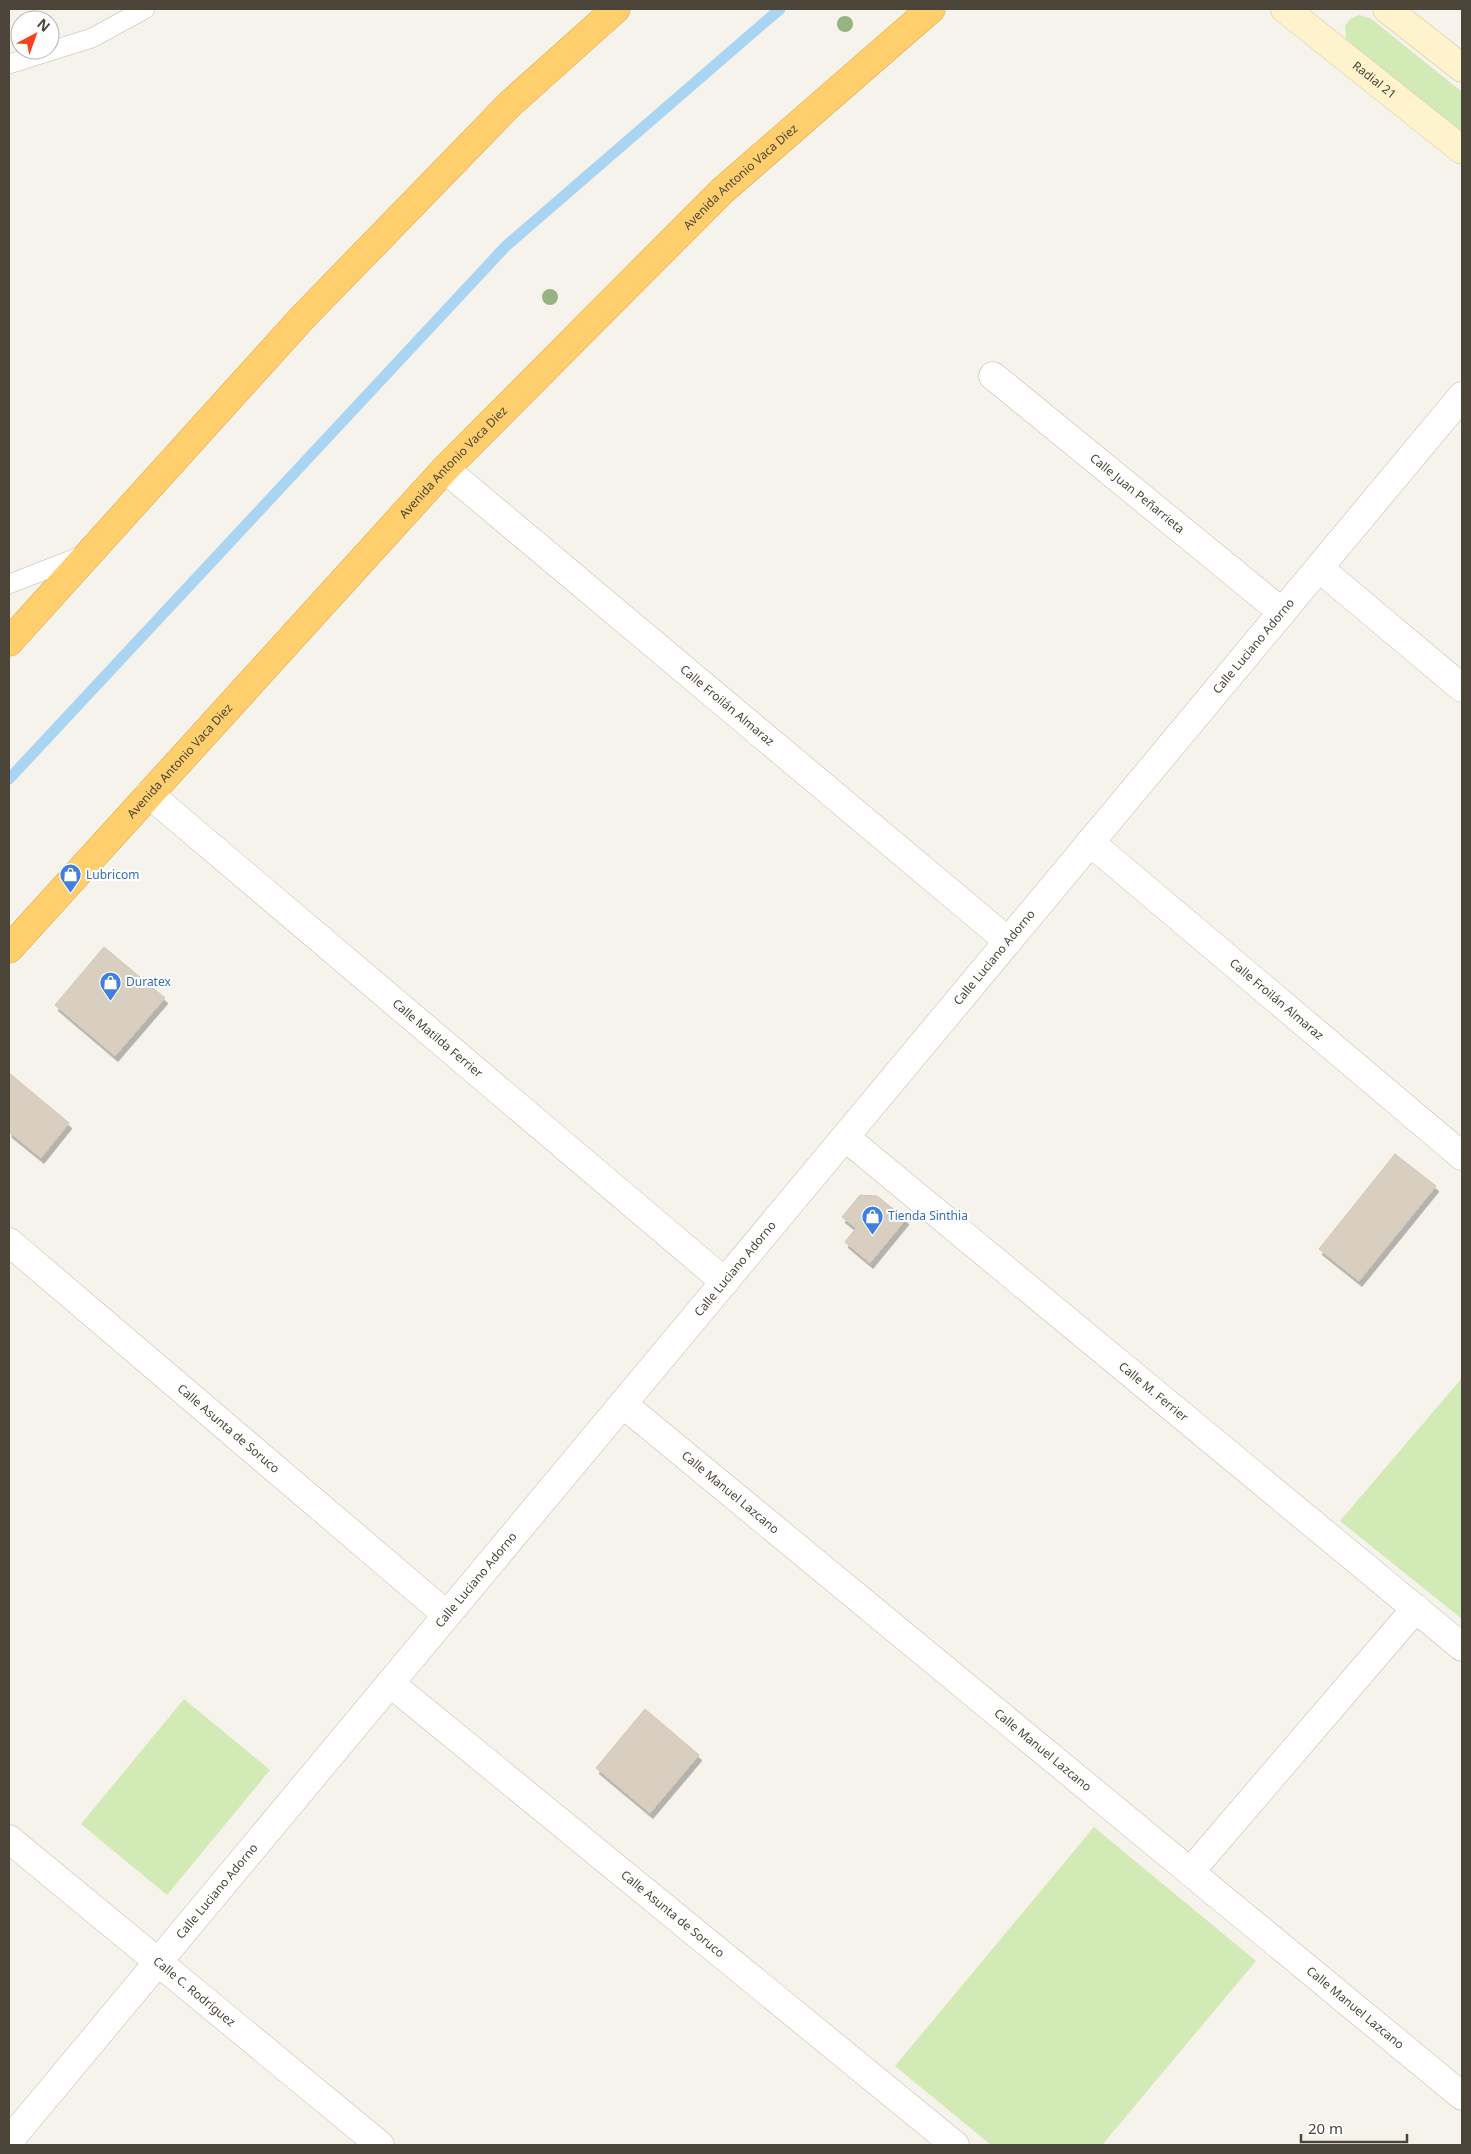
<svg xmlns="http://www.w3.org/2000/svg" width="1471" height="2154" font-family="'Noto Sans',sans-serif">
	<defs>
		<filter id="shadow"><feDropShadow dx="3" dy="5.5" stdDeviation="0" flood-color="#0004"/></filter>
	</defs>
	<rect width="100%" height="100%" fill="#f6f3ec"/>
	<!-- green -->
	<g fill="#d2eab5">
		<polygon points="1359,15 1370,18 1462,92 1462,134 1346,39 1345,26 1350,19"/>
		<polygon points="1462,1378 1462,1619 1340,1521"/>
		<polygon points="184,1699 270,1770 167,1895 81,1824"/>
		<polygon points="1094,1827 1256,1961 1102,2145 991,2145 895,2066"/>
	</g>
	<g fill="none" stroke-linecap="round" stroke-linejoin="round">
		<!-- stream -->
		<polyline stroke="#a9d4f2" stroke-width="11" points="9,779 506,246 780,9"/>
	</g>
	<!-- building -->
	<g fill="#d8cfc1" stroke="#d3c7b4" filter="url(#shadow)">
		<polygon points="104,947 165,998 115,1056 55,1005"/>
		<polygon points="9,1073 69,1123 41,1158 9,1132"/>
		<polygon points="1395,1154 1436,1186 1359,1281 1319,1249"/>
		<polygon points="860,1195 877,1196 906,1219 870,1263 845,1242 856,1228 842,1217"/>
		<polygon points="645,1709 699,1755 650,1813 596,1768"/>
	</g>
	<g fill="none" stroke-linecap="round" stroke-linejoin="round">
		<defs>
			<g id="lane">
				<polyline points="9,64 92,38 145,9"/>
				<polyline points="9,584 84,555"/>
			</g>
			<g id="street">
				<path id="s1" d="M993 376 1282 612"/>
				<path id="s2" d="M445 469 1008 941"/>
				<polyline points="1319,568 1462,688"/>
				<path id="s3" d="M149 794 725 1282"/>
				<path id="s4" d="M1090 842 1462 1156"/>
				<path id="s5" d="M845 1137 1462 1647"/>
				<path id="s6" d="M9 1242 447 1615"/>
				<path id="s7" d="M623 1404 1462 2096"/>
				<path id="s8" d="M390 1683 955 2145"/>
				<path id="s9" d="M9 1839 380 2145"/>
				<polyline points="1190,1872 1416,1608"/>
				<path id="s10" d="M9 2141 1462 396"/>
			</g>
			<g id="secondary">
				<path id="s11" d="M1285 9 1462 150"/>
				<polyline points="1387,9 1462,68"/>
			</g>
			<g id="highway">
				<polyline points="9,642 303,317 510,104 616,9"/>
				<path id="s12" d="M9 949 445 469 722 191 931 9"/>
			</g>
		</defs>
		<!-- lane casing -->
		<use href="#lane" stroke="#c2bbae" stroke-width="20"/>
		<!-- street casing -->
		<use href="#street" stroke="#c2bbae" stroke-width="29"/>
		<!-- secondary casing -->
		<use href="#secondary" stroke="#d6c79b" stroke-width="29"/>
		<!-- highway casing -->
		<use href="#highway" stroke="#e0a43c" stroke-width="29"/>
		<!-- lane -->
		<use href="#lane" stroke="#fff" stroke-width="19"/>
		<!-- street -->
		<use href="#street" stroke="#fff" stroke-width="28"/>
		<!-- secondary -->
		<use href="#secondary" stroke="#fff3cd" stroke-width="28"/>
		<!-- highway -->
		<use href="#highway" stroke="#ffcf6e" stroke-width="28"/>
	</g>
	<!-- trees -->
	<g fill="#97b381">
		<circle cx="845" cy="24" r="8"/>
		<circle cx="550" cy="297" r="8"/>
	</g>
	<!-- icons -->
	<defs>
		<symbol id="shop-pin" viewBox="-11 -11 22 30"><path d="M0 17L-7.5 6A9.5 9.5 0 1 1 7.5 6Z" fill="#3f7fe0" stroke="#fff"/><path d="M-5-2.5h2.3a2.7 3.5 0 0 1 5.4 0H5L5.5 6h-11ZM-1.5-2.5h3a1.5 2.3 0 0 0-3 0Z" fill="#fff"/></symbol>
	</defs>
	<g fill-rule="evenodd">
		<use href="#shop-pin" x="58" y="862" width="25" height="34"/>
		<use href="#shop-pin" x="98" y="970" width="25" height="34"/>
		<use href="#shop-pin" x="860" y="1204" width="25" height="34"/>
	</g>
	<g text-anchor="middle" stroke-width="4" stroke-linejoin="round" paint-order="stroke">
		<!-- street labels -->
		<g font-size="12" fill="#4b4439" stroke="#fff">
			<text dy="4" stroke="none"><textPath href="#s11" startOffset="114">Radial 21</textPath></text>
			<text dy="4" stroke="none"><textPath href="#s12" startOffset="1064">Avenida Antonio Vaca Diez</textPath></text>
			<text dy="4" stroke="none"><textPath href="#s12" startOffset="659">Avenida Antonio Vaca Diez</textPath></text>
			<text dy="4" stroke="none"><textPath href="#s1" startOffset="186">Calle Juan Peñarrieta</textPath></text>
			<text dy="4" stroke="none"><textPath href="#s10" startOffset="1945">Calle Luciano Adorno</textPath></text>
			<text dy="4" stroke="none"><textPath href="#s2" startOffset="368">Calle Froilán Almaraz</textPath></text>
			<text dy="4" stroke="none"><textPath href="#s12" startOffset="254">Avenida Antonio Vaca Diez</textPath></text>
			<text dy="4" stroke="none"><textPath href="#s10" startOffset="1540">Calle Luciano Adorno</textPath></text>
			<text dy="4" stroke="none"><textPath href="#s4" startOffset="244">Calle Froilán Almaraz</textPath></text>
			<text dy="4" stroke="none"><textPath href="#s3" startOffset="378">Calle Matilda Ferrier</textPath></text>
			<text dy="4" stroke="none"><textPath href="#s10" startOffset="1135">Calle Luciano Adorno</textPath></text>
			<text dy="4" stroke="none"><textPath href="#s5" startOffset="400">Calle M. Ferrier</textPath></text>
			<text dy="4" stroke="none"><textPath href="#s6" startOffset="288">Calle Asunta de Soruco</textPath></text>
			<text dy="4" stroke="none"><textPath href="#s7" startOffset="139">Calle Manuel Lazcano</textPath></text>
			<text dy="4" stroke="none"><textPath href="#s10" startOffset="730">Calle Luciano Adorno</textPath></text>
			<text dy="4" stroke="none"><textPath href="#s7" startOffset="544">Calle Manuel Lazcano</textPath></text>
			<text dy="4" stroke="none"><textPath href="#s10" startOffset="325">Calle Luciano Adorno</textPath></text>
			<text dy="4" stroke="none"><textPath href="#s8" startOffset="365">Calle Asunta de Soruco</textPath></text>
			<text dy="4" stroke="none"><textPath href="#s9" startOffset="240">Calle C. Rodríguez</textPath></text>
			<text dy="4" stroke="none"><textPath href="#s7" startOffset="949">Calle Manuel Lazcano</textPath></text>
		</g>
		<!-- shop labels -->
		<g font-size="12" fill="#366cbe" stroke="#fff" text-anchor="start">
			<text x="86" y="879">Lubricom</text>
			<text x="126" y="986">Duratex</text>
			<text x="888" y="1220">Tienda Sinthia</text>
		</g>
	</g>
	<!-- border -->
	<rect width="1471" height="2154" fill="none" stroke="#4b4439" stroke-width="20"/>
	<!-- north arrow -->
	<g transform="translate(35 35) rotate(41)"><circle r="24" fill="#ffffff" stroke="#b7b4b0"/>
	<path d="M0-4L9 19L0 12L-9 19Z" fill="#fc3f1d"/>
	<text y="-8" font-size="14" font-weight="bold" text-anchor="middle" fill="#4b4439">N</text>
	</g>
	<!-- scale -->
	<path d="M1301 2134v8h106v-8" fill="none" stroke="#4b4439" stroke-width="2.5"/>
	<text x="1308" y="2134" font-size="15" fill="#4b4439" stroke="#ffffff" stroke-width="4" paint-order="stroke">20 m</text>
</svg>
